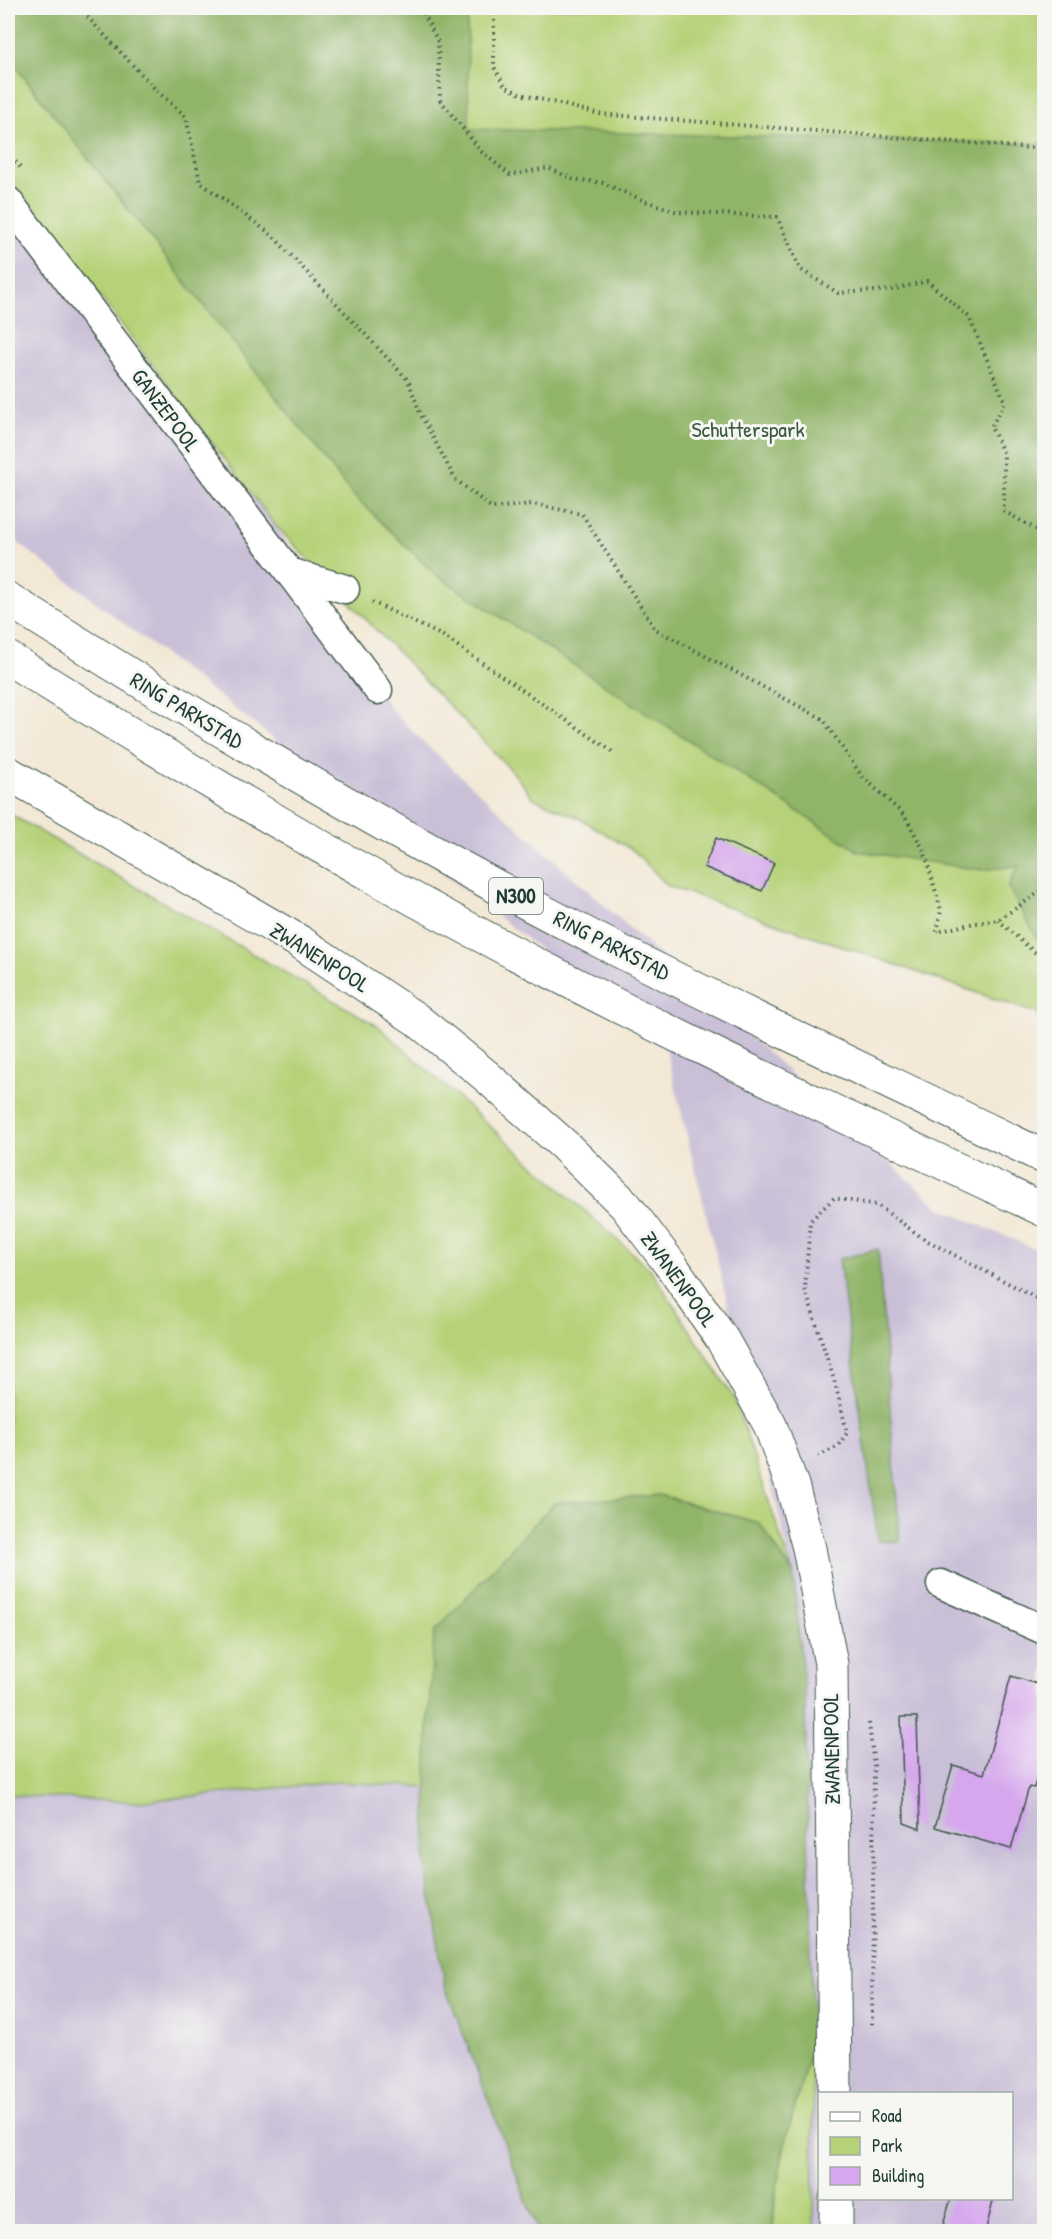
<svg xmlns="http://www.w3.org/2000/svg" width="1052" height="2239" font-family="'Patrick Hand',sans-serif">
	<rect width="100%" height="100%" fill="#f6f6f2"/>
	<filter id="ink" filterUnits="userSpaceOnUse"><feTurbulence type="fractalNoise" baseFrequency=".0167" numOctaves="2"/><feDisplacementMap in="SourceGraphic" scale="12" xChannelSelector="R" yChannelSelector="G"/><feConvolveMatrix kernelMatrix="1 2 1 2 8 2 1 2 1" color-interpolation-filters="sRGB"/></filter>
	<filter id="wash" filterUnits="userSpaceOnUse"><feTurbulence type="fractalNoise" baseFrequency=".008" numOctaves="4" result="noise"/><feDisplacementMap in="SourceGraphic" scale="24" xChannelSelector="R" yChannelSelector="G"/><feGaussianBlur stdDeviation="1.35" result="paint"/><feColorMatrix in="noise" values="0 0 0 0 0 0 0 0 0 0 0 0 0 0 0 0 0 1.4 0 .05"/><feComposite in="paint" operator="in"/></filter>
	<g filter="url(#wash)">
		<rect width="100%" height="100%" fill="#f3e8d5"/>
		<!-- industrial -->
		<g fill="#c9bfd7" fill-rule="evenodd">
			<path d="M8 199 275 525 389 707 423 742 940 1208 1044 1253V2231H814L813 2043 805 1698 793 1573 666 1049 233 707 8 535ZM820 2094H1012V2198H820Z"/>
			<polygon points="336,1782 427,1787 425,1861 445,1986 538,2231 8,2232 8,1795 136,1802"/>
		</g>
		<!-- green -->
		<g fill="#b6d278" stroke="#6a8856" stroke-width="1.5">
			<polygon points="8,8 1044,8 1044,1016 668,886 634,851 581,819 533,798 513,772 275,525 8,176"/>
			<polygon points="8,813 378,1026 651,1270 734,1398 793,1573 759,1523 659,1495 428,1725 427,1787 336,1782 136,1802 8,1795"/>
			<path d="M813 2043 814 2231 773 2232C775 2166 795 2106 813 2043Z"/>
		</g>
		<!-- forest -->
		<g fill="#90b468" stroke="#58784e" stroke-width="1.5">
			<polygon points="8,8 467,8 469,129 1044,144 1044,942 1038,940 1008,887 1018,866 981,870 858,851 436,575 353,495 8,57"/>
			<polygon points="878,1249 900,1542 878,1541 839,1259"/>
			<polygon points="659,1495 759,1523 793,1573 805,1698 813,2043 785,2142 774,2201 773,2231 538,2231 445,1986 425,1861 428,1725 434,1632 554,1503"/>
		</g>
		<g id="blocks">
			<!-- building -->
			<g fill="#d6a7ed">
				<polygon points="716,838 774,863 762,891 704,867"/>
				<polygon points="1011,1676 1044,1686 1044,1703 1041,1716 1044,1717 1044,1752 1034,1788 1029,1787 1011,1849 935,1827 953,1765 984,1774"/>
				<polygon points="901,1717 917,1717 920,1829 904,1823"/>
				<polygon points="951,2198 994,2198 985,2232 941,2232"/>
			</g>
		</g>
	</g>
	<g filter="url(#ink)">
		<use href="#blocks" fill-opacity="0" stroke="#3f574c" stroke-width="1.5"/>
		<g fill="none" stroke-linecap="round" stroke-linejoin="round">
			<defs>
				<g id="street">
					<polyline points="8,201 289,572 345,589"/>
					<polyline points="289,572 378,690"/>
					<polyline points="941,1584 1044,1630"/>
				</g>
				<g id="secondary">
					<polyline points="8,773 300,942 416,1019 485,1075 564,1145 625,1205 673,1268 722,1339 770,1425 792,1485 809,1548 831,1664 835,2094"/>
					<polyline points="836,2198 836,2232"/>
				</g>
				<g id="highway">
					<path d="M8 599C198 719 392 834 592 937 741 1013 894 1084 1044 1157"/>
					<path d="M8 658C131 735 256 811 383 882 598 1002 821 1106 1044 1210"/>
				</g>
			</defs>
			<!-- street casing -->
			<use href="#street" stroke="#3f574c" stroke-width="31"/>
			<!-- secondary casing -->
			<use href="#secondary" stroke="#3f574c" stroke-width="35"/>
			<!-- highway casing -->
			<use href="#highway" stroke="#3f574c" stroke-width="35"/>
			<!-- path -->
			<g stroke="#3f574c" stroke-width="4" stroke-dasharray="1.5 4.5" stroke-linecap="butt">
				<polyline points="79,8 156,90 186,117 200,182 272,235 408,380 420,413 455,479 492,508 533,504 582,514 655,629 823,719 861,775 905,816 924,851 941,910 937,932 970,924 998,920 1040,892 1044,892"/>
				<polyline points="421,8 438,42 440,100 482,152 510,175 548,168 573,179 603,183 645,201 678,212 777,217 800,269 838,293 891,290 927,281 969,317 1005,402 991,427 1004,454 1004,511 1044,534"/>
				<polyline points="494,8 494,67 505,86 520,94 600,114 1044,149"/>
				<polyline points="8,152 22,170"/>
				<polyline points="372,602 443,636 613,752"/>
				<polyline points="8,733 16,738"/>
				<polyline points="998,920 1033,951 1044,958"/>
				<polyline points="818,1456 837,1447 847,1433 836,1386 805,1289 810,1221 834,1198 877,1205 924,1239 1044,1302"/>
				<polyline points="869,1723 874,1766 872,2027"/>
			</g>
			<!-- street -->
			<use href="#street" stroke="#fff" stroke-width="28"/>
			<!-- secondary -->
			<use href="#secondary" stroke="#fff" stroke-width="33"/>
			<!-- highway -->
			<use href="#highway" stroke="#fff" stroke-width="33"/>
		</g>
	</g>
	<g text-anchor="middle" stroke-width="6" stroke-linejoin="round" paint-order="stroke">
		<!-- shield labels -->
		<rect fill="#f6f6f2" stroke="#60746d" stroke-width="1.5" x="489" y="878" width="54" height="36" rx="4.5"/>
		<g font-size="21" font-weight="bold" fill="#1f3d34">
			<text x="516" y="903">N300</text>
		</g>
		<!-- street labels -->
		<g font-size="22" fill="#1f3d34" stroke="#f6f6f2">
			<text transform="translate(166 410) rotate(53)" y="8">GANZEPOOL</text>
			<text transform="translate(187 710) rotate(31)" y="8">RING PARKSTAD</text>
			<text transform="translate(612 945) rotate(27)" y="8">RING PARKSTAD</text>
			<text transform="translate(320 957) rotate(32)" y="8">ZWANENPOOL</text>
			<text transform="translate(679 1279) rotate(54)" y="8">ZWANENPOOL</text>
			<text transform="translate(831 1749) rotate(-91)" y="8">ZWANENPOOL</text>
		</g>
		<!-- park labels -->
		<g font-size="22" fill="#3d5b42" stroke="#f6f6f2">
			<text x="748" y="437">Schutterspark</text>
		</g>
	</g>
	<!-- margin -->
	<rect width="1052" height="2239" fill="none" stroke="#f6f6f2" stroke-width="30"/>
	<!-- legend -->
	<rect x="818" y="2092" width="195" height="108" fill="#f6f6f2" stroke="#a0aca6" stroke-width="1.5"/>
	<rect x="830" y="2112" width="30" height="9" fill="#ffffff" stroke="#a0aca6" stroke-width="1.5"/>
	<text x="872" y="2122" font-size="18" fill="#1f3d34">Road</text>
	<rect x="830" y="2137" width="30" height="18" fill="#b6d278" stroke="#a0aca6" stroke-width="1.5"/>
	<text x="872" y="2152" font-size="18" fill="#1f3d34">Park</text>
	<rect x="830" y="2167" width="30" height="18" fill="#d6a7ed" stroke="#a0aca6" stroke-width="1.5"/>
	<text x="872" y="2182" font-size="18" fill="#1f3d34">Building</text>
</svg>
